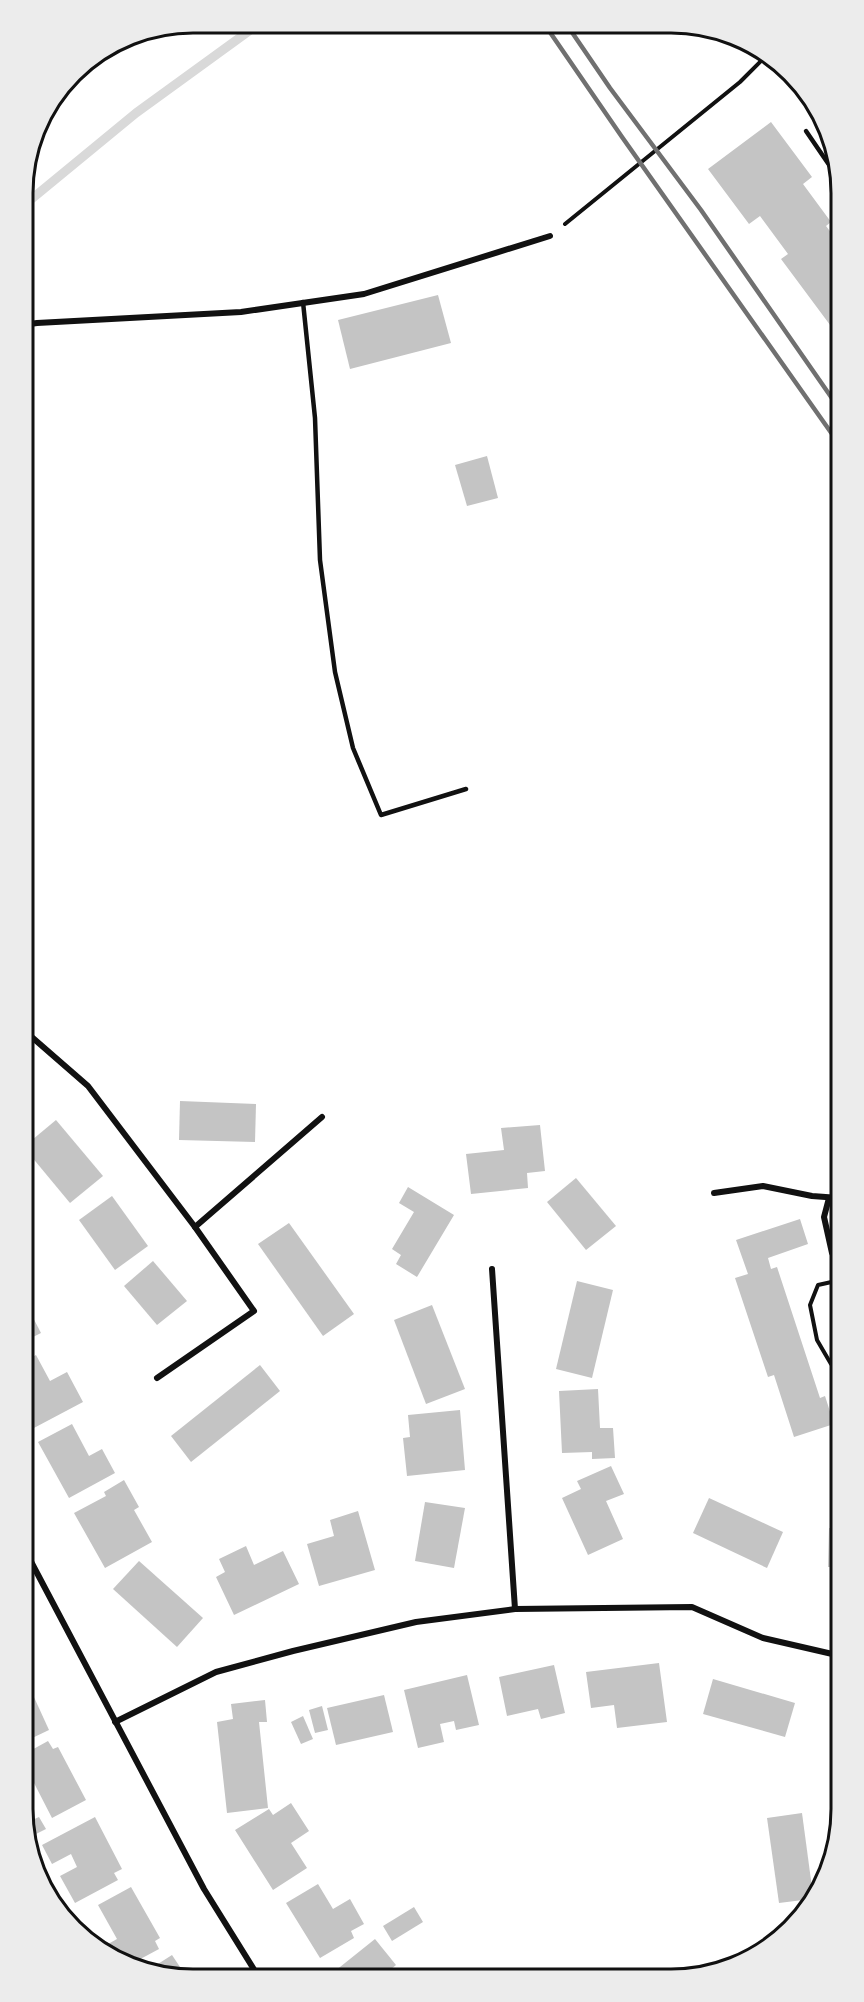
<svg xmlns="http://www.w3.org/2000/svg" width="864" height="2002" font-family="'Roboto Condensed',sans-serif">
	<rect width="100%" height="100%" fill="#fff"/>
	<g fill="none" stroke-linecap="round" stroke-linejoin="round">
		<!-- stream -->
		<polyline stroke="#d9d9d9" stroke-width="9" points="23,206 136,113 260,23"/>
	</g>
	<!-- building -->
	<g fill="#c4c4c4">
		<polygon points="771,122 812,177 803,184 831,222 826,226 836,239 836,333 781,259 788,254 760,216 749,224 708,169"/>
		<polygon points="438,295 451,343 350,369 338,320"/>
		<polygon points="487,456 498,498 467,506 455,465"/>
		<polygon points="26,1098 34,1106 26,1115"/>
		<polygon points="180,1101 256,1104 255,1142 179,1140"/>
		<polygon points="56,1120 103,1176 70,1203 26,1150 26,1145"/>
		<polygon points="540,1125 545,1171 527,1173 528,1188 471,1194 466,1154 504,1150 501,1128"/>
		<polygon points="576,1178 616,1226 586,1250 547,1202"/>
		<polygon points="408,1187 454,1215 417,1277 396,1264 401,1255 392,1249 414,1212 399,1203"/>
		<polygon points="112,1196 148,1246 115,1270 79,1220"/>
		<polygon points="800,1219 808,1244 768,1258 771,1269 777,1267 820,1398 825,1396 834,1424 794,1437 774,1375 768,1377 735,1278 748,1274 736,1240"/>
		<polygon points="289,1223 354,1314 323,1336 258,1244"/>
		<polygon points="153,1261 187,1301 157,1325 124,1286"/>
		<polygon points="577,1281 613,1290 592,1378 556,1369"/>
		<polygon points="432,1305 465,1389 426,1404 394,1320"/>
		<polygon points="27,1306 41,1333 27,1340"/>
		<polygon points="36,1355 50,1381 67,1372 83,1402 32,1429 27,1419 27,1360"/>
		<polygon points="260,1365 280,1391 191,1462 171,1436"/>
		<polygon points="598,1389 600,1428 613,1428 615,1458 592,1459 592,1452 562,1453 559,1391"/>
		<polygon points="840,1391 840,1416 839,1416 833,1393"/>
		<polygon points="460,1410 465,1470 407,1476 403,1438 410,1437 408,1415"/>
		<polygon points="72,1424 89,1456 102,1449 115,1473 69,1498 38,1442"/>
		<polygon points="611,1466 624,1494 606,1501 623,1539 588,1555 562,1498 581,1489 577,1481"/>
		<polygon points="124,1480 139,1507 134,1510 152,1542 105,1568 74,1513 106,1496 104,1492"/>
		<polygon points="709,1498 783,1532 767,1568 693,1533"/>
		<polygon points="425,1502 465,1508 454,1568 415,1561"/>
		<polygon points="358,1511 375,1570 319,1586 307,1544 334,1536 330,1520"/>
		<polygon points="829,1528 840,1529 840,1589 837,1589 838,1567 828,1567"/>
		<polygon points="246,1546 254,1565 283,1551 299,1584 234,1615 216,1577 225,1572 219,1559"/>
		<polygon points="139,1561 203,1618 177,1647 113,1589"/>
		<polygon points="659,1663 667,1722 617,1728 614,1705 591,1708 586,1672"/>
		<polygon points="554,1665 565,1713 541,1719 538,1709 507,1716 499,1677"/>
		<polygon points="467,1675 479,1725 456,1730 454,1721 440,1724 444,1742 418,1748 404,1690"/>
		<polygon points="713,1679 795,1703 785,1737 703,1714"/>
		<polygon points="28,1684 49,1730 28,1740"/>
		<polygon points="384,1695 393,1732 336,1745 327,1708"/>
		<polygon points="265,1700 267,1722 259,1722 268,1808 227,1813 217,1722 233,1719 231,1704"/>
		<polygon points="322,1706 328,1730 315,1733 309,1710"/>
		<polygon points="303,1716 313,1739 301,1744 291,1722"/>
		<polygon points="48,1741 53,1749 58,1747 86,1800 52,1818 34,1783 28,1786 28,1752"/>
		<polygon points="291,1803 309,1831 291,1843 307,1868 273,1890 235,1830 269,1809 273,1815"/>
		<polygon points="802,1813 813,1895 811,1899 779,1903 767,1818"/>
		<polygon points="39,1817 46,1829 28,1838 28,1822"/>
		<polygon points="95,1817 122,1869 114,1873 118,1880 75,1903 60,1876 77,1867 71,1854 52,1864 42,1845"/>
		<polygon points="32,1840 38,1852 30,1857 28,1854 28,1841"/>
		<polygon points="318,1884 333,1909 350,1899 364,1924 351,1931 354,1938 320,1958 286,1903"/>
		<polygon points="131,1887 160,1938 155,1941 159,1949 133,1963 101,1948 117,1939 98,1905"/>
		<polygon points="414,1907 423,1922 392,1941 383,1926"/>
		<polygon points="375,1939 396,1965 384,1975 330,1975"/>
		<polygon points="172,1955 186,1976 160,1976 139,1966 146,1962 150,1969"/>
	</g>
	<g fill="none" stroke-linecap="round" stroke-linejoin="round">
		<!-- path -->
		<g stroke="#111" stroke-width="4">
			<polyline points="565,224 740,82 766,56"/>
			<polyline points="836,1281 818,1285 810,1305 817,1340 831,1364 840,1362"/>
		</g>
		<!-- service -->
		<g stroke="#111" stroke-width="4.5">
			<polyline points="806,131 836,175"/>
			<polyline points="303,302 315,418 320,560 335,672 353,748 381,815 466,789"/>
		</g>
		<!-- minor -->
		<g stroke="#111" stroke-width="6">
			<polyline points="23,325 37,323 241,312 364,294 550,236"/>
			<polyline points="26,1032 88,1086 195,1227 254,1311 157,1378"/>
			<polyline points="714,1193 763,1186 812,1196 839,1198"/>
			<polyline points="829,1198 824,1217 832,1253"/>
			<polyline points="195,1227 322,1117"/>
			<polyline points="492,1269 515,1609"/>
			<polyline points="27,1554 204,1889 258,1976"/>
			<polyline points="115,1722 216,1672 293,1651 416,1622 515,1609 692,1607 763,1638 841,1656"/>
		</g>
		<!-- rail -->
		<g stroke="#707070" stroke-width="4.5">
			<polyline points="545,25 622,137 837,441"/>
			<polyline points="567,25 610,88 701,210 836,404"/>
		</g>
	</g>
	<!-- crop -->
	<path d="M0 0H864V2002H0ZM193 33H671A160 160 0 0 1 831 193V1809A160 160 0 0 1 671 1969H193A160 160 0 0 1 33 1809V193A160 160 0 0 1 193 33Z" fill="#ececec" fill-rule="evenodd"/>
	<path fill="none" stroke="#111" stroke-width="3" d="M193 33H671A160 160 0 0 1 831 193V1809A160 160 0 0 1 671 1969H193A160 160 0 0 1 33 1809V193A160 160 0 0 1 193 33Z"/>
</svg>
